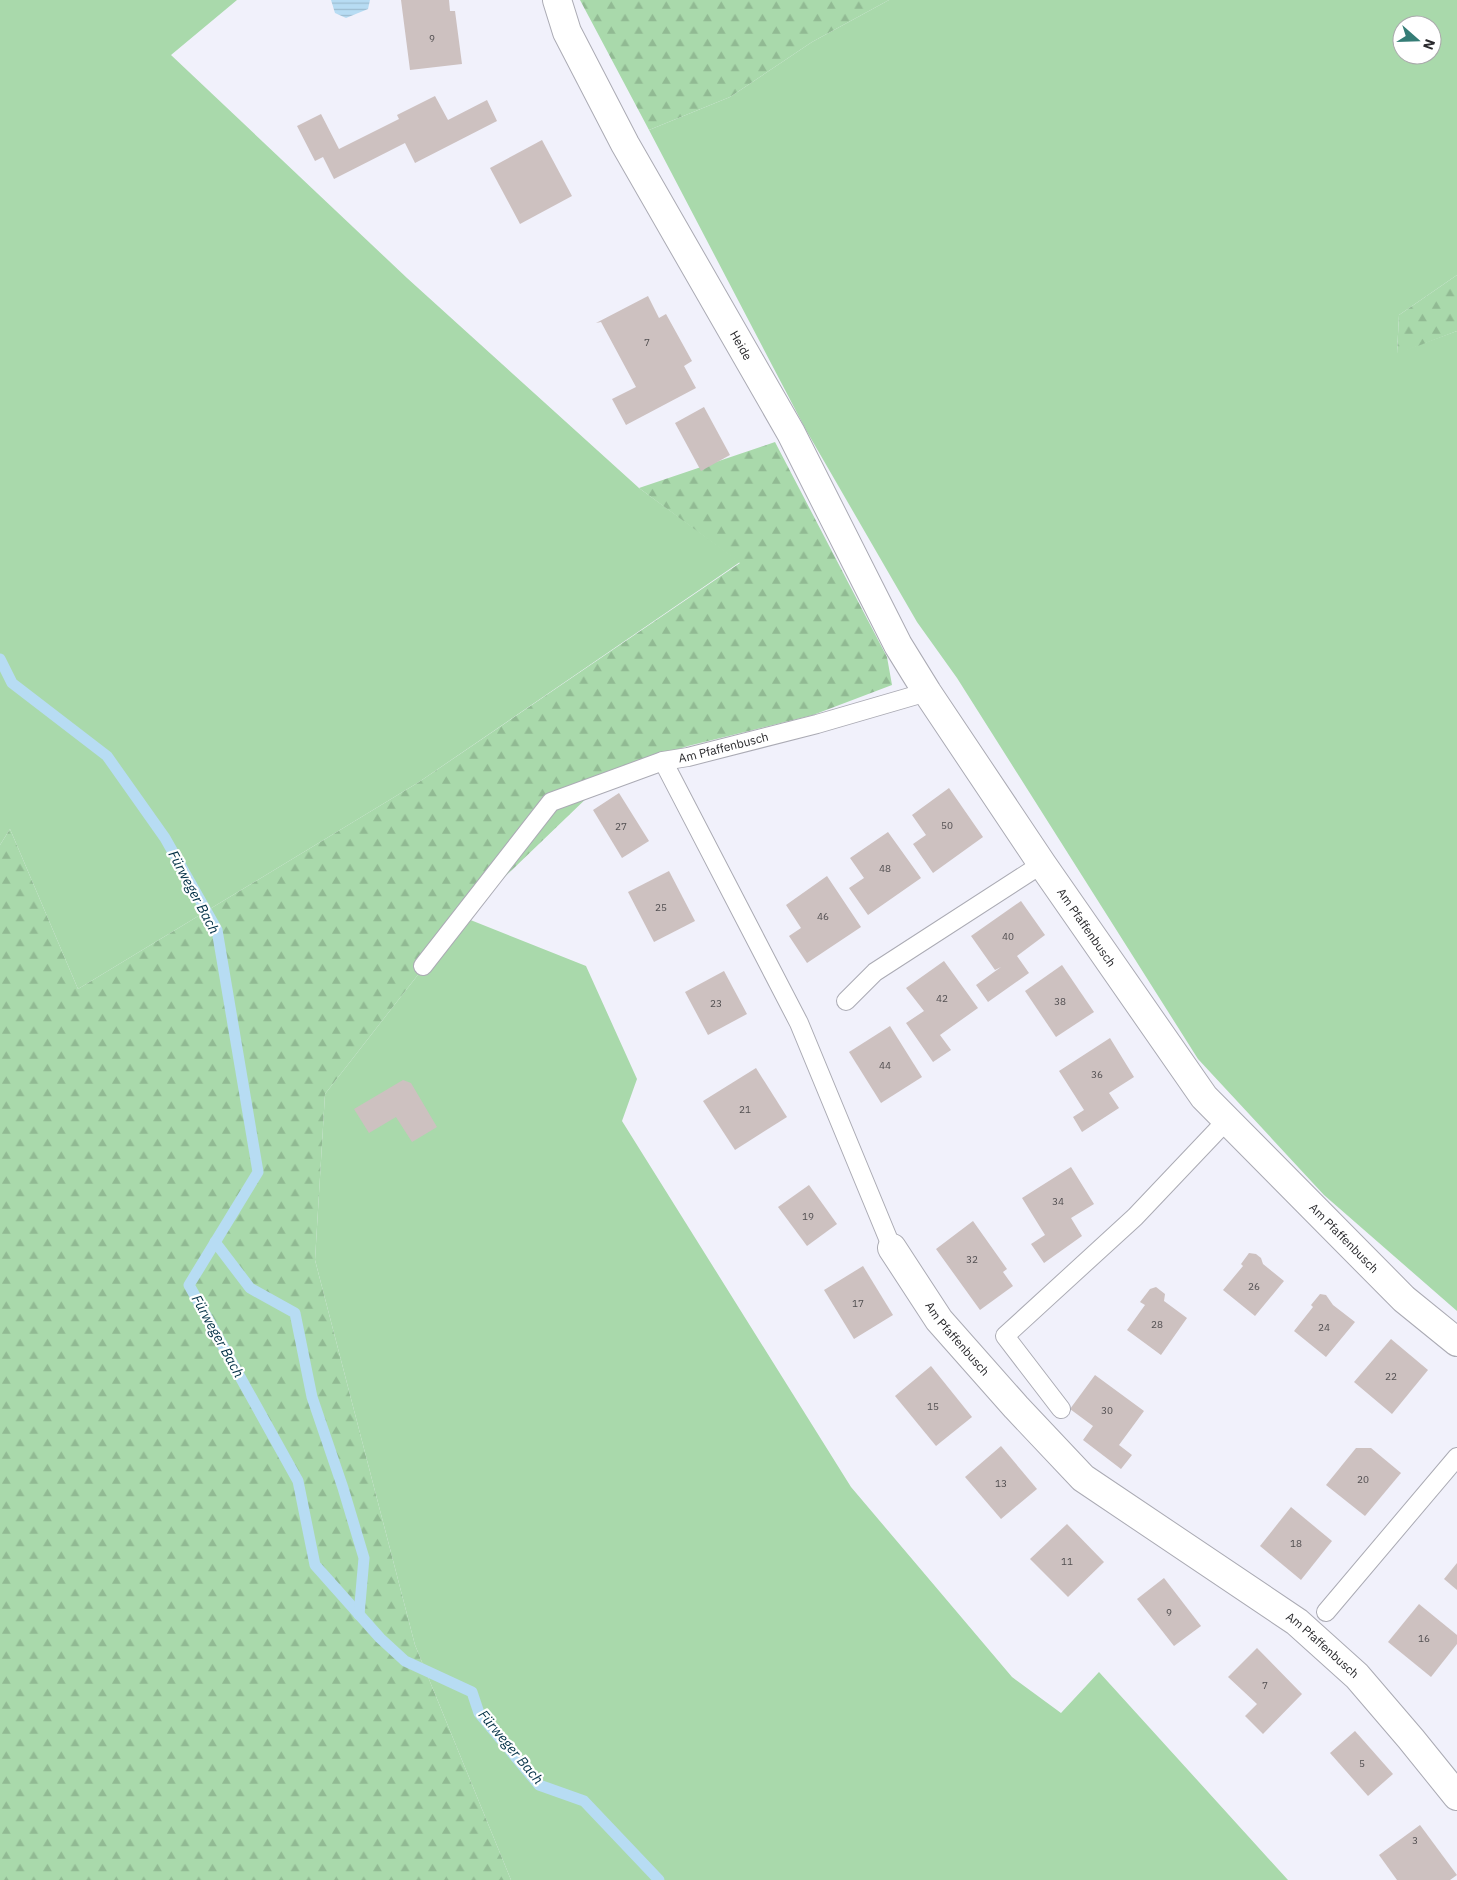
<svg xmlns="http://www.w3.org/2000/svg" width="1457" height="1880" font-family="'IBM Plex Sans',sans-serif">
	<defs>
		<pattern id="forest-firs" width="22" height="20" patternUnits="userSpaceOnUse" patternTransform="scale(1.25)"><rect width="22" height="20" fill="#a9d9ab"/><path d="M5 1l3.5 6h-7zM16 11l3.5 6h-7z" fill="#91ba93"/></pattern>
		<pattern id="water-rules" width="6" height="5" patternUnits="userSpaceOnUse" patternTransform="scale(1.25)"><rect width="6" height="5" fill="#b7dcf3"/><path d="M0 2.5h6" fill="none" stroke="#9dbdd0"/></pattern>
	</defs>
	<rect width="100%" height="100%" fill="#f1f1fb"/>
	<!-- green -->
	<g fill="#a9d9ab" fill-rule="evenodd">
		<polygon points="0,0 237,0 171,55 407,278 639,488 740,562 419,782 78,989 10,829 0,845"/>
		<path d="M889 0H1457V275L1399 315 1397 353 1457 331V1311L1324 1195 1198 1059 957 678 917 622 806 430 649 130 730 97 812 42ZM1402 25H1432V55H1402Z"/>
		<polygon points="463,917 586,966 637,1079 622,1121 851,1487 1012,1677 1061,1713 1099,1672 1288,1880 511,1880 415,1645 315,1260 325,1094"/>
	</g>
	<!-- forest -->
	<g fill="url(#forest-firs)">
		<polygon points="580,0 889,0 812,42 730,97 649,130"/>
		<polygon points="1457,275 1457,331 1397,354 1399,315"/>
		<polygon points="775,442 887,657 892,685 813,715 688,746 658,756 593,792 463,917 325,1094 315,1260 415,1645 511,1880 0,1880 0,845 10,829 78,989 419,782 740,563 639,488"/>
	</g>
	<!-- water -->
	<polygon fill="url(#water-rules)" points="331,0 370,0 368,9 346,18 335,13"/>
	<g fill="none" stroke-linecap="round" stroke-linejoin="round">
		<!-- stream -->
		<g stroke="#b7dcf3" stroke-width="11">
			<polyline points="0,659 12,683 107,756 165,838 217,930 258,1172 189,1285 298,1481 315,1565 380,1638 405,1661 472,1692 479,1713 539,1785 584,1801 659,1880"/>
			<polyline points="215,1242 250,1288 295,1313 312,1397 343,1488 364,1558 359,1615"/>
		</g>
	</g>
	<!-- building -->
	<g fill="#cdc1c0">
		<polygon points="401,0 449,0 450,11 455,11 462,64 410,70"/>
		<polygon points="435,96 448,120 487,100 497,121 415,163 405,143 334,179 323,157 315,161 297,126 321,114 339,149 399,119 397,115"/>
		<polygon points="542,140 572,196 520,224 490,168"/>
		<polygon points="648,296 659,318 666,314 692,361 684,366 696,388 626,425 612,399 636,387 601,322 596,323"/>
		<polygon points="704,407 730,455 701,471 675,423"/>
		<polygon points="949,788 983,837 933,873 913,844 926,835 912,815"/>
		<polygon points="619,793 649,841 622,858 593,810"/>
		<polygon points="888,832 921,878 868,915 849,888 864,878 850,858"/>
		<polygon points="669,871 695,921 654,942 628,892"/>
		<polygon points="827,876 861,927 807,963 789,936 801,928 786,905"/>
		<polygon points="1021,901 1045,935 1017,956 1029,973 988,1002 976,985 1001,967 995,970 971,936"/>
		<polygon points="944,961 978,1008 940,1035 951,1050 933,1062 906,1023 924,1011 906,988"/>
		<polygon points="1062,965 1094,1012 1056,1037 1025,991"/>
		<polygon points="724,971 747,1014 708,1035 685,992"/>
		<polygon points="890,1026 922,1077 881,1103 849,1052"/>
		<polygon points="1110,1038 1134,1077 1109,1093 1119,1108 1082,1132 1073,1117 1084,1110 1059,1071"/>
		<polygon points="756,1068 787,1117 735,1150 703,1101"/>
		<polygon points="403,1080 411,1083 437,1127 412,1142 396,1117 369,1133 354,1109"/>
		<polygon points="1071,1167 1094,1204 1071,1218 1082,1236 1044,1263 1031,1244 1045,1235 1022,1198"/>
		<polygon points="809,1185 837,1224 807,1246 778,1207"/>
		<polygon points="973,1221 1007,1269 1003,1272 1013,1286 980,1310 936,1249"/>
		<polygon points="1249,1253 1256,1254 1261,1258 1263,1264 1284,1281 1255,1316 1223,1290 1243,1266 1241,1264"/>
		<polygon points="863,1266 893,1315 854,1339 824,1290"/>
		<polygon points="1156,1287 1165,1294 1164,1301 1187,1318 1161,1355 1127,1330 1145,1305 1140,1302 1150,1289"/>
		<polygon points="1320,1294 1326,1295 1333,1305 1355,1322 1326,1357 1294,1331 1313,1307 1311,1305"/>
		<polygon points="1391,1339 1428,1370 1392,1414 1354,1382"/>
		<polygon points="931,1366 972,1417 936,1446 895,1396"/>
		<polygon points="1095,1375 1144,1411 1119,1445 1132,1455 1121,1469 1083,1440 1093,1426 1070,1409"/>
		<polygon points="1001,1446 1037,1489 1001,1519 965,1477"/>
		<polygon points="1356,1448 1371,1448 1401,1473 1365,1516 1326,1485"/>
		<polygon points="1291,1507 1332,1541 1301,1580 1260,1546"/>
		<polygon points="1067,1524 1104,1562 1068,1597 1030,1559"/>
		<polygon points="1457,1563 1457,1590 1444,1579"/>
		<polygon points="1164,1578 1201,1626 1174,1646 1137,1599"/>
		<polygon points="1419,1604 1457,1635 1457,1644 1431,1677 1388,1642"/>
		<polygon points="1257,1648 1302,1694 1263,1734 1245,1716 1257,1704 1228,1677"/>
		<polygon points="1355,1731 1393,1774 1368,1796 1330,1753"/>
		<polygon points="1420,1825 1457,1875 1450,1880 1397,1880 1379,1855"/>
	</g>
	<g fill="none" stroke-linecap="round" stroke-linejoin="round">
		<defs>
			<g id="lane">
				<path id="s1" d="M663 761 688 757 817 724 927 692"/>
				<polyline points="423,966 551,802 663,761 799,1023 892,1248"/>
				<polyline points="846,1001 875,972 1042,864"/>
				<polyline points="1061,1409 1005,1336 1135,1217 1227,1120"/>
				<polyline points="1326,1612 1457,1457"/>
			</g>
			<g id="street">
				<path id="s2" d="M557 0 567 32 625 144 791 433 898 645 927 692 1042 864 1204 1097 1404 1299 1457 1342"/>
				<path id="s3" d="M892 1248 939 1320 1016 1407 1083 1478 1297 1622 1357 1676 1411 1739 1457 1796"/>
			</g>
		</defs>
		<!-- lane casing -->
		<use href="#lane" stroke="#ababb4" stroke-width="20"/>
		<!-- street casing -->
		<use href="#street" stroke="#ababb4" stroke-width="30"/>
		<!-- lane -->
		<use href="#lane" stroke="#fff" stroke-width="18"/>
		<!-- street -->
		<use href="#street" stroke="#fff" stroke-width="28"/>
	</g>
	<g text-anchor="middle" stroke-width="4.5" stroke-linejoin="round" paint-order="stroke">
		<!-- number labels -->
		<g font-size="10" fill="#524f51">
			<text x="432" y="42">9</text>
			<text x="647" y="346">7</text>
			<text x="947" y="829">50</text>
			<text x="621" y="830">27</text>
			<text x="885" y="872">48</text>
			<text x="661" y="911">25</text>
			<text x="823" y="920">46</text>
			<text x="1008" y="940">40</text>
			<text x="942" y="1002">42</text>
			<text x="1060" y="1005">38</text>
			<text x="716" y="1007">23</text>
			<text x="885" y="1069">44</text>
			<text x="1097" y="1078">36</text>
			<text x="745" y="1113">21</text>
			<text x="1058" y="1205">34</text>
			<text x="808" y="1220">19</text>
			<text x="972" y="1263">32</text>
			<text x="1254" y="1290">26</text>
			<text x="858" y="1307">17</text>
			<text x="1157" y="1328">28</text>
			<text x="1324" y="1331">24</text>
			<text x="1391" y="1380">22</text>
			<text x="933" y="1410">15</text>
			<text x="1107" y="1414">30</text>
			<text x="1363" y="1483">20</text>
			<text x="1001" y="1487">13</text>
			<text x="1296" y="1547">18</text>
			<text x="1067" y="1565">11</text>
			<text x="1169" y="1616">9</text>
			<text x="1424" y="1642">16</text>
			<text x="1265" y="1689">7</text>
			<text x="1362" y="1767">5</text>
			<text x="1415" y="1844">3</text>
		</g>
		<!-- street labels -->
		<g font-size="12" fill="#29292c" stroke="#fff">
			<text dy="4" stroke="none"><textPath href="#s2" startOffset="392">Heide</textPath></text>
			<text dy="4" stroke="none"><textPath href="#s1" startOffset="62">Am Pfaffenbusch</textPath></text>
			<text dy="4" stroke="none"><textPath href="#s2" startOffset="1070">Am Pfaffenbusch</textPath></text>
			<text dy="4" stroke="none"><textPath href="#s2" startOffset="1475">Am Pfaffenbusch</textPath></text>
			<text dy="4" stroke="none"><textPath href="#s3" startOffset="112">Am Pfaffenbusch</textPath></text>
			<text dy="4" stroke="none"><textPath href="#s3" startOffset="592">Am Pfaffenbusch</textPath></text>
		</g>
		<!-- water labels -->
		<g font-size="14" font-style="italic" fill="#002f45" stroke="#fff">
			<text transform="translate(194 892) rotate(62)" y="5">Fürweger Bach</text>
			<text transform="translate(218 1336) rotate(61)" y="5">Fürweger Bach</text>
			<text transform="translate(511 1747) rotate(50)" y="5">Fürweger Bach</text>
		</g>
	</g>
	<!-- north arrow -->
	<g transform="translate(1417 40) rotate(110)"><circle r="24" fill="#ffffff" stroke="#a9a9ab"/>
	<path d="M0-4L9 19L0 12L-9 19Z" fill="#357d76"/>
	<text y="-8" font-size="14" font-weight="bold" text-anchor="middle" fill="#29292c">N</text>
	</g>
</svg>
